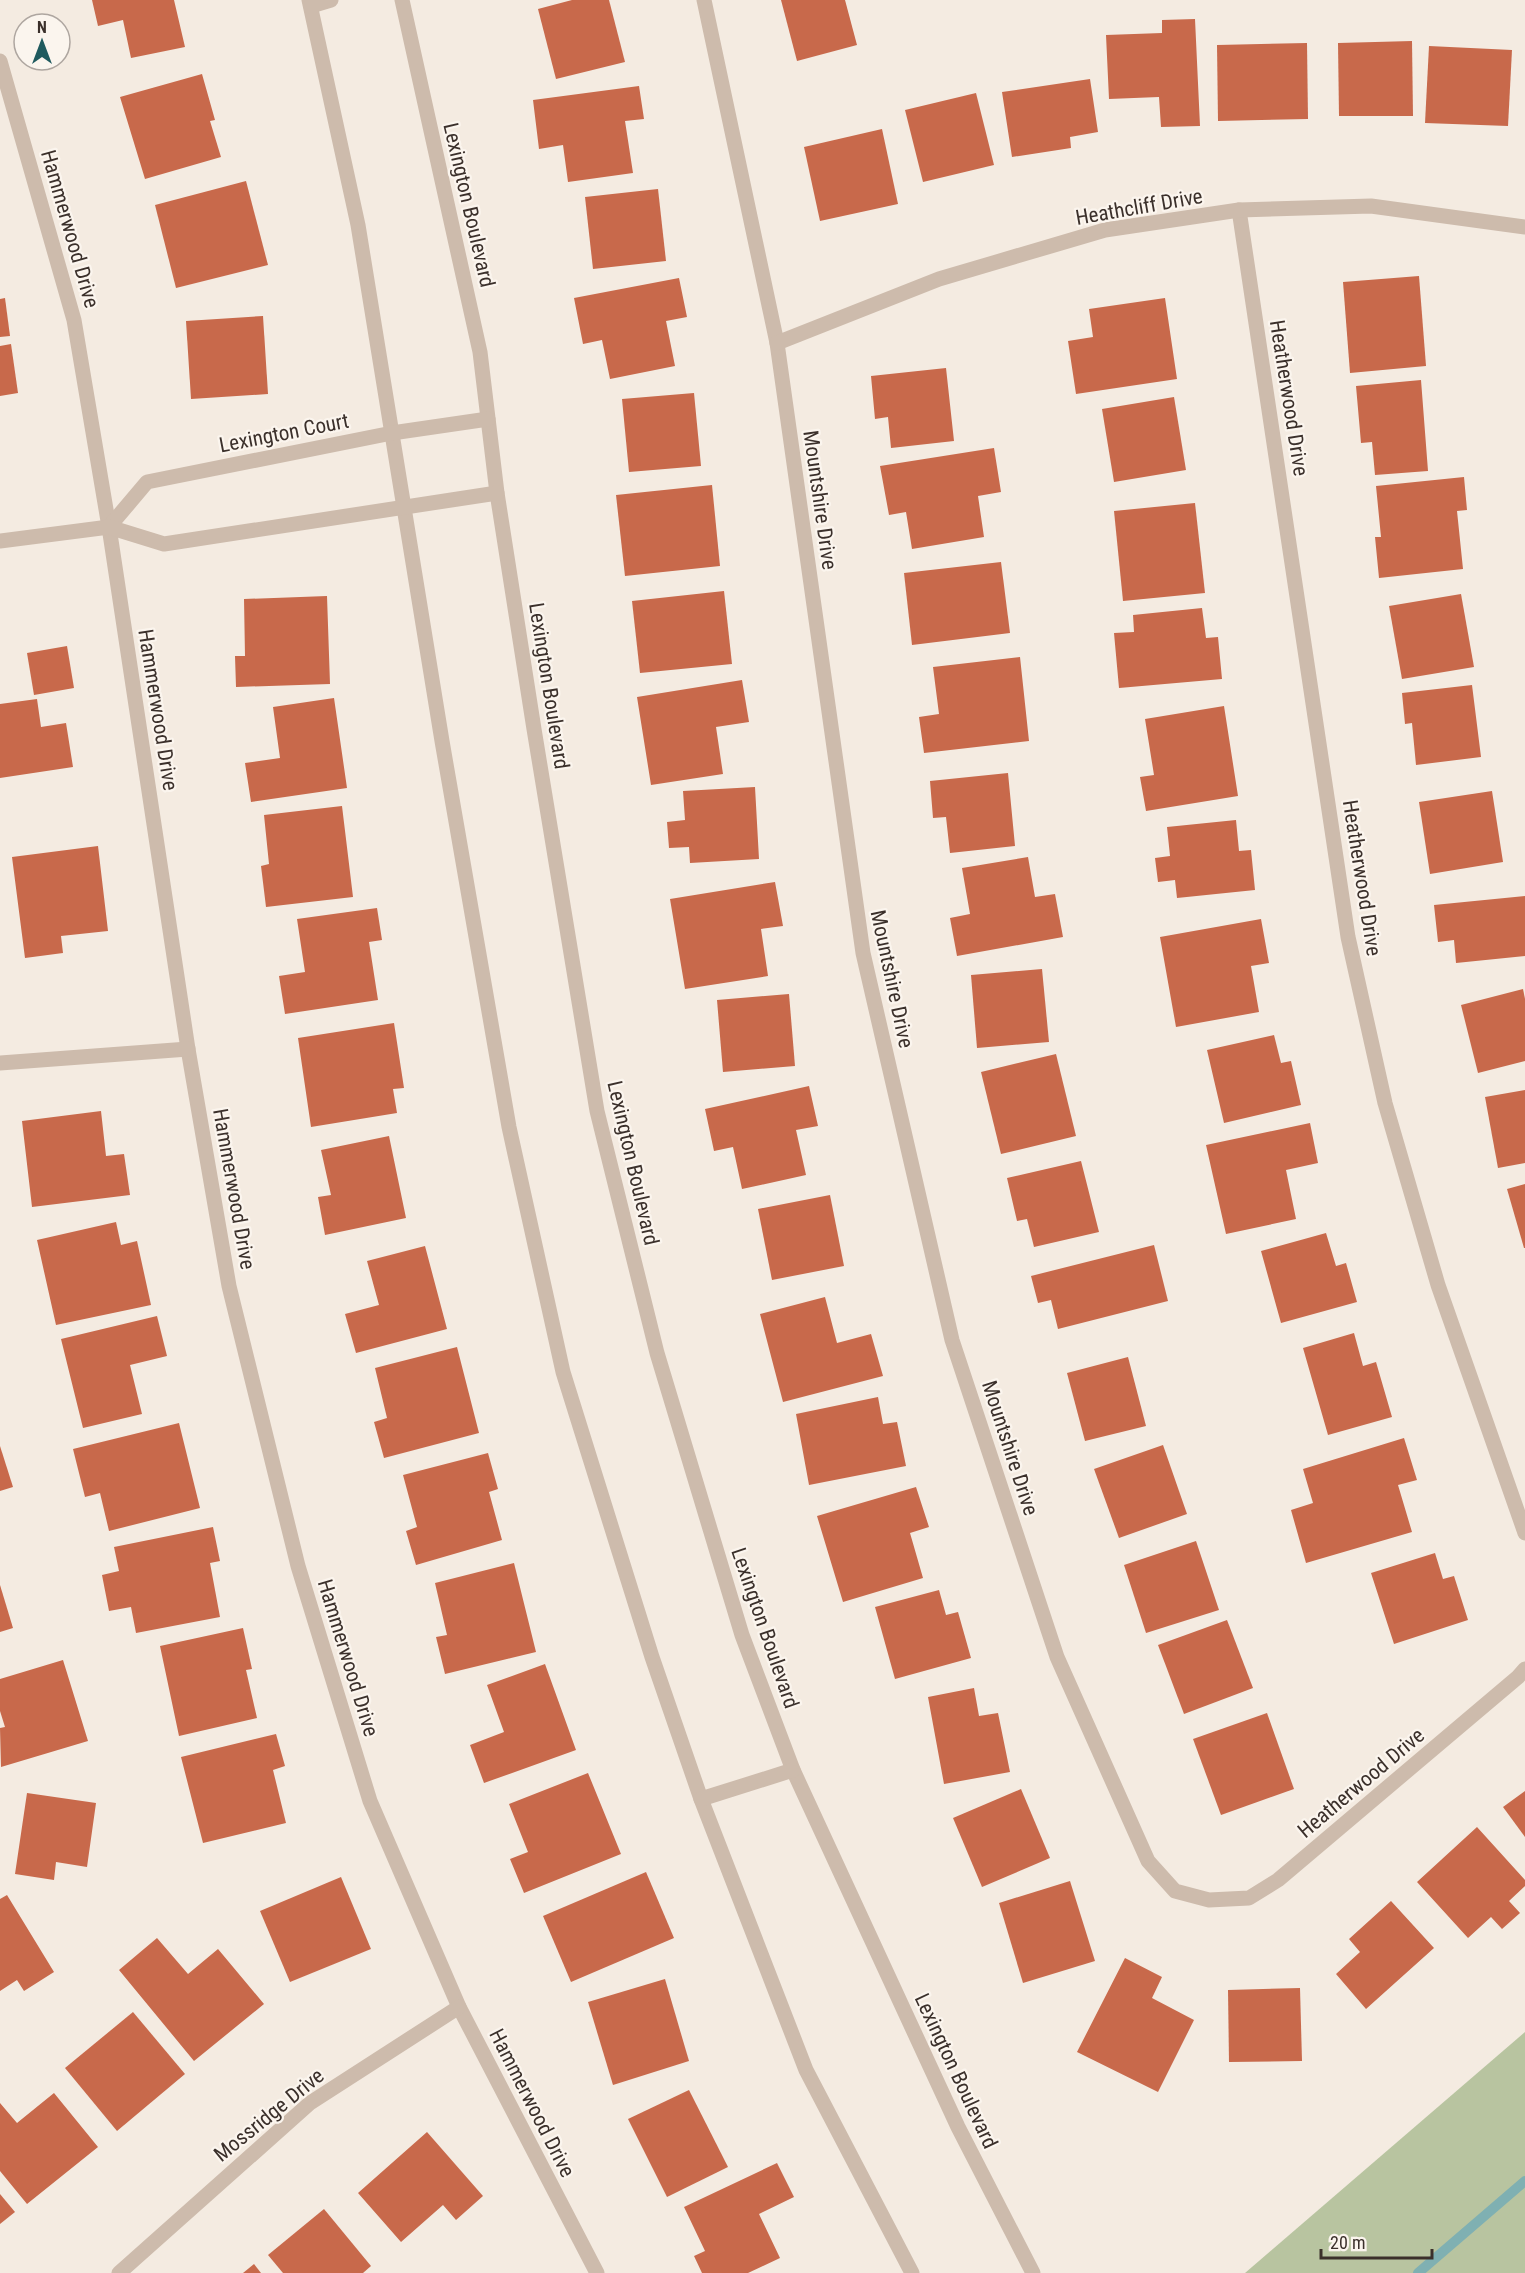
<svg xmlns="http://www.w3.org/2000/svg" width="1525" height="2273" font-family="'Roboto Condensed',sans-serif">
	<rect width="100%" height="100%" fill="#f4ebe1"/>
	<!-- green -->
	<polygon fill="#b8c4a0" points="1525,2032 1525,2273 1245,2273"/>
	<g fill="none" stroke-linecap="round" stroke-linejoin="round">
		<!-- stream -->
		<polyline stroke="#7fb0b2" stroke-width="10" points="1418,2273 1525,2181"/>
	</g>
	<!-- building -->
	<g fill="#c8694b">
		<polygon points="92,0 174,0 185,47 131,58 123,20 98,26"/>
		<polygon points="572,0 609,0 625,62 556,79 538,9"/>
		<polygon points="781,0 845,0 857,45 797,61"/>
		<polygon points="1195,19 1200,126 1161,127 1159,97 1109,99 1106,35 1162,33 1162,20"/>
		<polygon points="1412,41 1413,116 1339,116 1338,43"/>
		<polygon points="1307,43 1308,119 1218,121 1217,45"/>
		<polygon points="1429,46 1512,50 1508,126 1425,123"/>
		<polygon points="202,74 215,120 210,121 221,157 145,179 120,97"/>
		<polygon points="1090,79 1098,132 1070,137 1071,148 1012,157 1002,92"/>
		<polygon points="639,86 644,119 625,121 633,173 568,182 563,145 539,149 533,100"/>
		<polygon points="976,93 994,165 923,182 905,110"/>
		<polygon points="882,129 898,204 820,221 804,147"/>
		<polygon points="246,181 268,265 176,288 155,205"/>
		<polygon points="658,189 666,261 593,269 585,197"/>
		<polygon points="1419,276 1426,366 1350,373 1343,282"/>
		<polygon points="679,278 687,317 666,321 675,366 610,379 602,340 583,344 574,298"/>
		<polygon points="5,298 10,336 0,337 0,299"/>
		<polygon points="1165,298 1177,379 1076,394 1068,341 1093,337 1089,309"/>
		<polygon points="263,316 268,394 191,399 186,321"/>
		<polygon points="11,344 18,393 0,396 0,346"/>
		<polygon points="946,368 954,441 891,448 888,417 875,419 871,376"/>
		<polygon points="1421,380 1428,471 1375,475 1372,442 1361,443 1356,386"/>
		<polygon points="694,393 701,466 629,472 622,399"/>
		<polygon points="1174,397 1186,470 1114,482 1102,409"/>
		<polygon points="994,448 1001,492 978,496 984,537 912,549 906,512 889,515 880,466"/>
		<polygon points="1464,477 1467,510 1457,511 1463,569 1379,578 1375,537 1381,537 1376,486"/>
		<polygon points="712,485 720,566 625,576 616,495"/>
		<polygon points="1195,503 1205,593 1123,601 1114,511"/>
		<polygon points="1001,562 1010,633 912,645 904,573"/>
		<polygon points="724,591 732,664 640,673 632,601"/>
		<polygon points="1461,594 1474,667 1402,679 1389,606"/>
		<polygon points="327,596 330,684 236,687 235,656 245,656 244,599"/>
		<polygon points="1202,608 1206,638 1218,637 1222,679 1119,688 1114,633 1134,632 1133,615"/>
		<polygon points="67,646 74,688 34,695 27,653"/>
		<polygon points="1020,657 1029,741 924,753 919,717 939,714 933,667"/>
		<polygon points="742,680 749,722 716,727 723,774 651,785 637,697"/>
		<polygon points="1472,685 1481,757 1416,765 1412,723 1405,724 1402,693"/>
		<polygon points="334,698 347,788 251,802 245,763 280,758 273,707"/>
		<polygon points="37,699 41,727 66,723 73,767 0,778 0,704"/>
		<polygon points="1224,706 1238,796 1146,811 1140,777 1154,775 1145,719"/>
		<polygon points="1008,773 1015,846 950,853 946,817 933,818 930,781"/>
		<polygon points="755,787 759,859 690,863 689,847 669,848 667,822 685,820 683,791"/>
		<polygon points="1492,791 1503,862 1430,874 1419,802"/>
		<polygon points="342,806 353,897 266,907 261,866 269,864 264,815"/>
		<polygon points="1236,820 1239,851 1251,850 1255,890 1177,898 1175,880 1158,882 1155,858 1170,856 1167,827"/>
		<polygon points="98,846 108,931 61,936 63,953 25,958 12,857"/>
		<polygon points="1028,857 1035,897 1055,894 1063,937 957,956 950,918 970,914 962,868"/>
		<polygon points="775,882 783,926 761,929 768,976 685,989 670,899"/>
		<polygon points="1525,896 1525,956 1456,963 1454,940 1438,942 1434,905"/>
		<polygon points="377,908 382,940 369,942 378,1000 285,1014 279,976 305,972 297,919"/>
		<polygon points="1261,919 1269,963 1251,966 1259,1012 1176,1027 1160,937"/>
		<polygon points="1042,969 1049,1042 977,1048 971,975"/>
		<polygon points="1523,989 1525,999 1525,1061 1478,1073 1461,1005"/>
		<polygon points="789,994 795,1066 723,1072 717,1000"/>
		<polygon points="394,1023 404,1088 393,1089 397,1113 311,1127 298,1038"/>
		<polygon points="1274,1035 1281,1063 1291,1061 1301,1105 1224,1123 1207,1050"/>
		<polygon points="1056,1054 1076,1136 1001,1154 981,1072"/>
		<polygon points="809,1086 818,1126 796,1130 806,1175 742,1189 733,1147 714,1151 705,1109"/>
		<polygon points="1525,1090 1525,1163 1498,1168 1485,1097"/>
		<polygon points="101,1111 106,1156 124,1154 130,1195 32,1207 22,1121"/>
		<polygon points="1310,1123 1318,1163 1286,1170 1296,1219 1226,1234 1206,1145"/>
		<polygon points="389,1136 406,1218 325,1235 318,1197 331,1195 321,1150"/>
		<polygon points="1081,1161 1099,1232 1034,1247 1027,1219 1017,1221 1007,1178"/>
		<polygon points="1525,1184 1525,1248 1524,1248 1507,1189"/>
		<polygon points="830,1195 844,1266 772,1280 758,1209"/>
		<polygon points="116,1222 121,1245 137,1241 151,1305 56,1325 37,1240"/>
		<polygon points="1326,1233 1336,1266 1346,1263 1357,1302 1281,1323 1261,1251"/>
		<polygon points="1154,1245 1168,1301 1058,1329 1051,1300 1038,1303 1031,1276"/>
		<polygon points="425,1246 447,1329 356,1353 345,1314 379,1305 367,1261"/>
		<polygon points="825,1297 837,1343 871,1334 883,1376 783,1402 760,1314"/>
		<polygon points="157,1316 167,1356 130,1365 142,1414 83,1428 61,1339"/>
		<polygon points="1354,1333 1363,1366 1376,1362 1392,1417 1328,1435 1303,1348"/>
		<polygon points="457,1347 479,1433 384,1458 374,1422 387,1418 375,1368"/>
		<polygon points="1128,1357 1146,1426 1085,1441 1067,1373"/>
		<polygon points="878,1397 883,1424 897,1422 906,1466 809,1485 796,1414"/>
		<polygon points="179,1423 200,1508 109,1531 100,1493 85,1497 73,1449"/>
		<polygon points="1404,1438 1417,1480 1398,1485 1412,1532 1306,1563 1291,1510 1313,1503 1303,1469"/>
		<polygon points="1163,1445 1187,1514 1119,1538 1094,1469"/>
		<polygon points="0,1446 13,1487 0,1491"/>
		<polygon points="488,1453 498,1489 489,1492 502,1540 416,1565 406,1531 417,1527 403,1475"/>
		<polygon points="916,1487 929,1527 910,1533 923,1578 843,1602 817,1516"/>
		<polygon points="213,1527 220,1561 210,1563 220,1617 136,1633 131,1607 109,1611 102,1575 119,1571 114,1547"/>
		<polygon points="1196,1541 1219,1610 1146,1633 1124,1565"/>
		<polygon points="1435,1553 1443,1579 1454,1576 1468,1620 1394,1644 1371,1573"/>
		<polygon points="514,1563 536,1652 445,1674 436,1637 447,1635 435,1583"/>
		<polygon points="0,1585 13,1628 0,1632"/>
		<polygon points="939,1590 946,1615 958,1612 971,1658 895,1679 875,1607"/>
		<polygon points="1227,1620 1253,1688 1184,1714 1158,1645"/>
		<polygon points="243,1628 252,1669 246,1670 257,1718 179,1736 160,1646"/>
		<polygon points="63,1660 88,1741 1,1767 0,1728 5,1727 0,1711 0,1679"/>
		<polygon points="545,1664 576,1750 484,1783 470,1745 504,1732 487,1685"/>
		<polygon points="974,1688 979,1716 998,1713 1010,1772 944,1784 928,1697"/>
		<polygon points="1267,1713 1294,1789 1221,1815 1193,1739"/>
		<polygon points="276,1734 285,1766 273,1770 286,1823 203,1843 181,1757"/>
		<polygon points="588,1773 621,1854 524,1893 510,1859 528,1852 509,1804"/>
		<polygon points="1021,1789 1050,1858 982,1887 953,1818"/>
		<polygon points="1525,1791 1525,1837 1503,1807"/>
		<polygon points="27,1793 96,1803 87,1867 56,1862 54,1880 15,1874"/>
		<polygon points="1477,1827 1525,1880 1525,1886 1509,1901 1520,1913 1502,1929 1491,1917 1468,1938 1417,1882"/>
		<polygon points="646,1872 674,1938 571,1982 543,1916"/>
		<polygon points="341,1877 371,1949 290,1982 260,1911"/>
		<polygon points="1070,1881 1095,1961 1023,1983 999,1903"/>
		<polygon points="7,1895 54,1972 24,1991 17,1980 0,1991 0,1899"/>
		<polygon points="1391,1901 1434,1948 1366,2009 1336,1974 1360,1952 1349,1939"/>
		<polygon points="157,1938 188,1974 218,1949 264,2004 194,2061 119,1970"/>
		<polygon points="1125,1958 1162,1977 1152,1998 1194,2020 1158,2092 1077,2052"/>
		<polygon points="665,1979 689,2061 613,2085 588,2002"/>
		<polygon points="1300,1988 1302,2061 1229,2062 1228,1990"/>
		<polygon points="133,2012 185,2074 117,2131 65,2068"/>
		<polygon points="689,2090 728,2167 667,2197 628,2119"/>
		<polygon points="54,2093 98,2147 27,2204 0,2171 0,2103 17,2123"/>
		<polygon points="427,2132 483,2196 456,2220 443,2205 401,2242 358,2193"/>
		<polygon points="777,2163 794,2197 759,2214 780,2258 748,2273 702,2273 694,2256 705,2251 684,2207"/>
		<polygon points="0,2194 15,2212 0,2224"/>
		<polygon points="324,2209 371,2266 363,2273 283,2273 268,2255"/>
		<polygon points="254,2264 261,2273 243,2273"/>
	</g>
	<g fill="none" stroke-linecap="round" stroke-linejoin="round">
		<!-- minor -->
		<g stroke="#cdbbac" stroke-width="15">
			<polyline points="309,0 358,225 442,741 509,1127 563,1372 652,1657 701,1799 806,2070 912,2273"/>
			<polyline points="402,0 480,352 497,493 534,729 597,1111 657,1353 742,1635 793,1770 958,2127 1033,2273"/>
			<polyline points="704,0 777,343 863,953 952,1340 1057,1657 1148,1861 1175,1891 1209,1900 1249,1898 1278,1880 1518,1677 1525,1669"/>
			<polyline points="311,6 331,0"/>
			<polyline points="0,61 74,320 109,527 188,1049 229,1286 298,1566 370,1801 459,2007 597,2273"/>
			<polyline points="1239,210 1348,937 1385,1103 1438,1285 1525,1533"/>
			<polyline points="777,343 939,279 1105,230 1239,210 1371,206 1525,227"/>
			<polyline points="109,527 147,482 392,433 488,419"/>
			<polyline points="0,541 109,527 164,544 497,493"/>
			<polyline points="0,1063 188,1049"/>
			<polyline points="701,1799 793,1770"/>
			<polyline points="119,2273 310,2103 459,2007"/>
		</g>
	</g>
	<g text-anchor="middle" stroke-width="4.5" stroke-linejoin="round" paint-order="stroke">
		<!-- street labels -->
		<g font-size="21" fill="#3b302b" stroke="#fbf5ee">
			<text transform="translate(469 205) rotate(77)" y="7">Lexington Boulevard</text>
			<text transform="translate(1139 207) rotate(-10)" y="7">Heathcliff Drive</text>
			<text transform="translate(70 229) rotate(74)" y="7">Hammerwood Drive</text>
			<text transform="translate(1289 398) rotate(81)" y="7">Heatherwood Drive</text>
			<text transform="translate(284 433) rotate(-11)" y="7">Lexington Court</text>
			<text transform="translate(820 500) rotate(82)" y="7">Mountshire Drive</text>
			<text transform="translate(549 686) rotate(81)" y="7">Lexington Boulevard</text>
			<text transform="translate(158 710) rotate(81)" y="7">Hammerwood Drive</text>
			<text transform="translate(1362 878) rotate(81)" y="7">Heatherwood Drive</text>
			<text transform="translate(892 979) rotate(78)" y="7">Mountshire Drive</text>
			<text transform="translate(633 1163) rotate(77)" y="7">Lexington Boulevard</text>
			<text transform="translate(234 1189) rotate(80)" y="7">Hammerwood Drive</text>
			<text transform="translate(1010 1448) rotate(72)" y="7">Mountshire Drive</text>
			<text transform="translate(765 1628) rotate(71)" y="7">Lexington Boulevard</text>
			<text transform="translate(348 1658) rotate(73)" y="7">Hammerwood Drive</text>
			<text transform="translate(1361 1783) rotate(-40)" y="7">Heatherwood Drive</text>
			<text transform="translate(956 2071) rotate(65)" y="7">Lexington Boulevard</text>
			<text transform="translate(532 2103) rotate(63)" y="7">Hammerwood Drive</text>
			<text transform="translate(269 2115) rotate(-39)" y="7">Mossridge Drive</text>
		</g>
	</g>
	<!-- north arrow -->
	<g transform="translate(42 42)"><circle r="28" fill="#fbf5ee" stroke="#aea6a0" stroke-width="1.5"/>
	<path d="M0-4.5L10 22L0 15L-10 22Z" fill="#1f5a5e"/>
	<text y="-9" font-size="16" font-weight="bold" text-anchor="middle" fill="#3b302b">N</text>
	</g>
	<!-- scale -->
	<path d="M1321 2249v9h111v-9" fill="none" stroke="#3b302b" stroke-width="3"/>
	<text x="1330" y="2249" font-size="18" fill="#3b302b" stroke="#fbf5ee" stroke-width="4.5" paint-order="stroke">20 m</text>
</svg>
